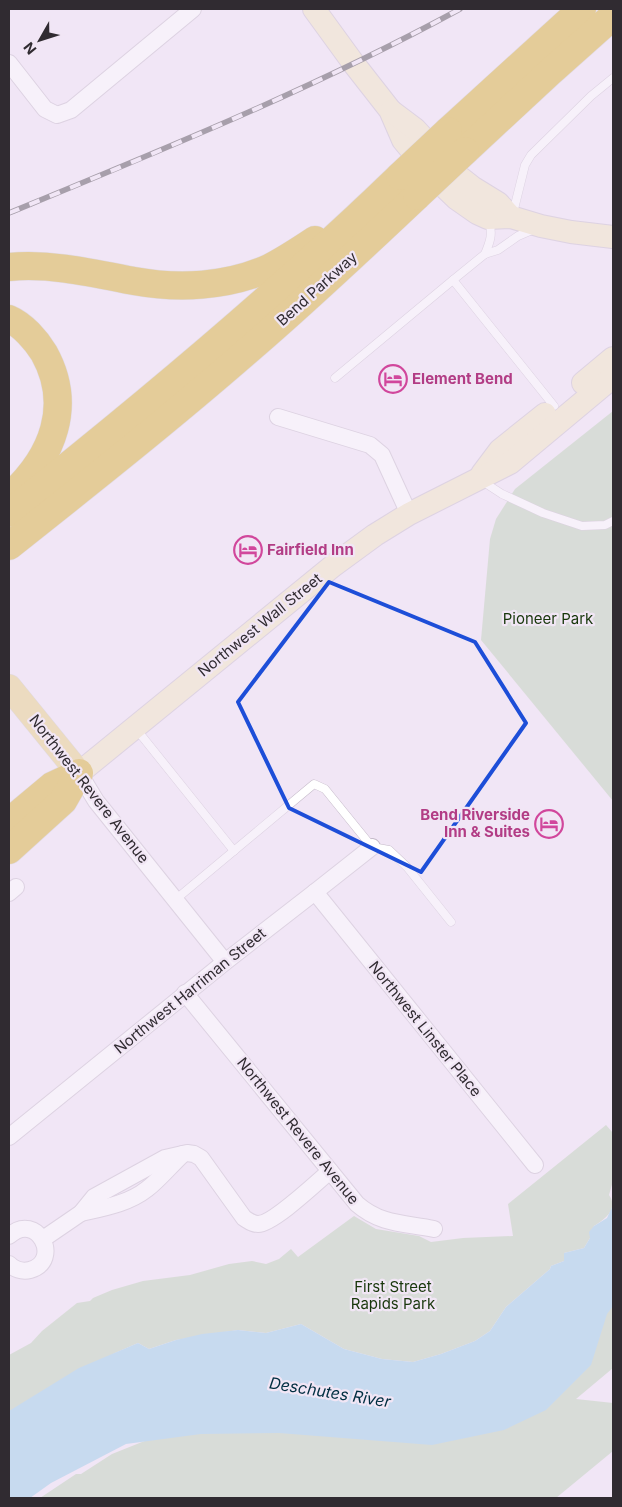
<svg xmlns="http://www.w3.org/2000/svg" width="622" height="1507" font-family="Inter,sans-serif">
	<rect width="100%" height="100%" fill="#f1e6f5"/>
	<!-- green -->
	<g fill="#bbd0b4">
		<polygon points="613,411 613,801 481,640 490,539 496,519 515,489"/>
		<path d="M606 1125 613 1133V1181L609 1195C619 1209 605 1219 594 1226L590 1238 584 1248 564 1253V1261L551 1266 550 1269 506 1307 490 1331 475 1341 441 1354 413 1362 382 1359 344 1349 301 1324 266 1333 238 1330 176 1340 149 1349 138 1343 115 1353 9 1413V1355L31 1343 42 1331 77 1303 90 1301 93 1298 112 1290 143 1281 190 1275 229 1264 252 1261 266 1264 279 1259 291 1249 298 1257 354 1216 376 1229 419 1236 431 1242 463 1238 513 1236 508 1204Z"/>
		<polygon points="613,1288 613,1368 576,1399 613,1403 613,1451 556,1498 40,1498 76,1474 81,1474 112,1454 147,1440 186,1432 252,1428"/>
	</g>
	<!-- water -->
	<polygon fill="#96cce7" points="613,1205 613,1306 607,1314 591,1365 546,1410 504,1430 432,1445 279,1433 201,1434 126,1444 51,1483 30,1498 9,1498 9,1411 79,1368 138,1343 149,1349 176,1340 202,1334 238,1330 266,1333 301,1324 344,1349 382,1359 413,1362 441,1354 475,1341 490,1331 506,1307 550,1269 551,1266 564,1261 564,1253 584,1248 590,1238 589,1232 594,1226 607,1218"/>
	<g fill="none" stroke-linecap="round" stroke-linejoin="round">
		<defs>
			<g id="lane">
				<polyline points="513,213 525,165 531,155 591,96 613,78"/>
				<path d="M485 254C490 242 493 234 489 221"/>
				<polyline points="453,280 485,254 498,250 518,236 532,230"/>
				<polyline points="335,378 453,280 554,406"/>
				<polyline points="482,481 502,494 543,513 582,526 605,525 613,521"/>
				<polyline points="137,730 234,851"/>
				<polyline points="175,900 314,784 325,789 372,847 389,850 407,867 451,922"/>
			</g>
			<g id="street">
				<polyline points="9,63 45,109 57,115 71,110 193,9"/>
				<polyline points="278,417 370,445 382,455 409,514"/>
				<polyline points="79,773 96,801 225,962"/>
				<polyline points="315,892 535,1165"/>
				<polyline points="9,893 16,887"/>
				<path d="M185 993 357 1204C381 1225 405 1223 434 1229"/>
				<polyline points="9,1137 225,962 315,892 372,847"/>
				<path d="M81 1213C103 1208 128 1204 147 1189 160 1179 171 1165 183 1154"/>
				<path d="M9 1236C37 1210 63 1261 30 1270 22 1272 14 1269 9 1264"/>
				<path d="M43 1239 81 1213 94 1197 165 1158 187 1153 194 1154 201 1158 244 1218C249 1221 252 1224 258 1224 273 1224 317 1182 330 1171"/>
			</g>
			<g id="secondary">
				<polyline points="314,9 354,64 390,110 403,140 430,173 457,199 477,213 488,218 511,217 541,226 571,232 613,237"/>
				<polyline points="391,111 415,129 458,176 472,187 498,203 511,217"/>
				<polyline points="583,383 613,358"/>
				<polyline points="482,474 500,450 545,414"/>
				<polyline points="79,773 334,565 375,535 409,514 510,463 613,377"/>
			</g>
			<polyline id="primary" points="9,687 79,773"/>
			<g id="highway">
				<polyline points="448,131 582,9"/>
				<polyline points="465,151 549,73 613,16"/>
				<path d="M9 267C51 263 93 273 134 281 178 289 227 287 269 268 285 260 300 250 315 240"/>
				<path d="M9 319C23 325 36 340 44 353 73 405 53 456 12 494"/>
				<path d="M9 513C144 406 276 296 400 176"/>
				<path d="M9 546C91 481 173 416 252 347 309 298 363 247 417 196"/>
				<polyline points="9,822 52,786 67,779"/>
				<polyline points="9,850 63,801 79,773"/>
			</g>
		</defs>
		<!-- lane casing -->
		<use href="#lane" stroke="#c6bbca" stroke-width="9"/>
		<!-- street casing -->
		<use href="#street" stroke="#c6bbca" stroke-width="18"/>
		<!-- secondary casing -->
		<use href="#secondary" stroke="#c6bbca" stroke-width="24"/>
		<!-- primary casing -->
		<use href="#primary" stroke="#cdccce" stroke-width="26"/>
		<!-- highway casing -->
		<use href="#highway" stroke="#cdccce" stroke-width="29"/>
		<!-- lane -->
		<use href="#lane" stroke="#fff" stroke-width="8"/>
		<!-- street -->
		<use href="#street" stroke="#fff" stroke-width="16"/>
		<!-- secondary -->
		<use href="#secondary" stroke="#f2e6be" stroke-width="22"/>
		<!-- primary -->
		<use href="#primary" stroke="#e6ce7e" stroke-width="25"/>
		<!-- highway -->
		<use href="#highway" stroke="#d5ad28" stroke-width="28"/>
		<defs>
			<path id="rail" d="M9 213C162 150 315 88 460 9"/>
		</defs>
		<!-- rail casing -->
		<use href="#rail" stroke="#4f4950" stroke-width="5.5"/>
		<!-- rail -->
		<use href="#rail" stroke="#f1e6f5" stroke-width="4" stroke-dasharray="11" stroke-linecap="butt"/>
		<defs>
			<g id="highway-bridge">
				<polyline points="400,176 448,131"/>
				<polyline points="417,196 465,151"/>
			</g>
		</defs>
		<!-- highway-bridge casing -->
		<use href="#highway-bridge" stroke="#cdccce" stroke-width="29" stroke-linecap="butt"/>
		<!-- highway-bridge -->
		<use href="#highway-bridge" stroke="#d5ad28" stroke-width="28"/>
	</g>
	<!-- marked area -->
	<path d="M0 0H622V1507H0ZM329 582 475 642 526 723 421 872 289 808 238 702Z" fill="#f1e6f5" fill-opacity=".55" fill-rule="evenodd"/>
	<path fill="none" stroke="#1d4ed8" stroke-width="4" stroke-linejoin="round" d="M329 582 475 642 526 723 421 872 289 808 238 702Z"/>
	<!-- icons -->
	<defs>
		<symbol id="hotel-ring" viewBox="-11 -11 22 22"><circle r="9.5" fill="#f1e6f5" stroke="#d1479c" stroke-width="1.5"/><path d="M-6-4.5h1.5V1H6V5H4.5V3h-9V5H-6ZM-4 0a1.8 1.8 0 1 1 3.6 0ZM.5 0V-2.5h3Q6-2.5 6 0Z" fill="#d1479c"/></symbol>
	</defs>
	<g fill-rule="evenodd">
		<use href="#hotel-ring" x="377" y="363" width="32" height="32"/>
		<use href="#hotel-ring" x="232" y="534" width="32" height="32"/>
		<use href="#hotel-ring" x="533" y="808" width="32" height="32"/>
	</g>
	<g text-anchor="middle" stroke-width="4.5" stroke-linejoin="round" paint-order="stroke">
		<!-- street labels -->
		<g font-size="15" fill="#302b31" stroke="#f1e6f5">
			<text transform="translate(317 289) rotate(-42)" y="5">Bend Parkway</text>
			<text transform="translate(260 625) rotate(-39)" y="5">Northwest Wall Street</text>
			<text transform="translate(89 789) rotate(52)" y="5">Northwest Revere Avenue</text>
			<text transform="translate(190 991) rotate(-39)" y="5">Northwest Harriman Street</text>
			<text transform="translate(425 1029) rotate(51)" y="5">Northwest Linster Place</text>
			<text transform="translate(298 1131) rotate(51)" y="5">Northwest Revere Avenue</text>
		</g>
		<!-- hotel labels -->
		<g font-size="15" font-weight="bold" fill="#b23c85" stroke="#f1e6f5" text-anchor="start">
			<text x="412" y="384">Element Bend</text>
			<text x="267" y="555">Fairfield Inn</text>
			<text x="530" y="820" text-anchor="end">Bend Riverside<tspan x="530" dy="17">Inn &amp; Suites</tspan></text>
		</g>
		<!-- park labels -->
		<g font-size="15" fill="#18370b" stroke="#f1e6f5">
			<text x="548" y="624">Pioneer Park</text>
			<text x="393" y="1292">First Street<tspan x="393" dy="17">Rapids Park</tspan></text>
		</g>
		<!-- water labels -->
		<g font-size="16" font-style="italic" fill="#002e41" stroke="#f1e6f5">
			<text transform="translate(330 1392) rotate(9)" y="6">Deschutes River</text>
		</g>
	</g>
	<!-- border -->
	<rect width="622" height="1507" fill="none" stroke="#302b31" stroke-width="20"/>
	<!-- north arrow -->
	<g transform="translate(40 40) rotate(231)" stroke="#f1e6f5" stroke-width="4" paint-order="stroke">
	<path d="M0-4L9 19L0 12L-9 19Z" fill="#302b31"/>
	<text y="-8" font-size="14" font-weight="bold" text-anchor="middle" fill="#302b31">N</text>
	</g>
</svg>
